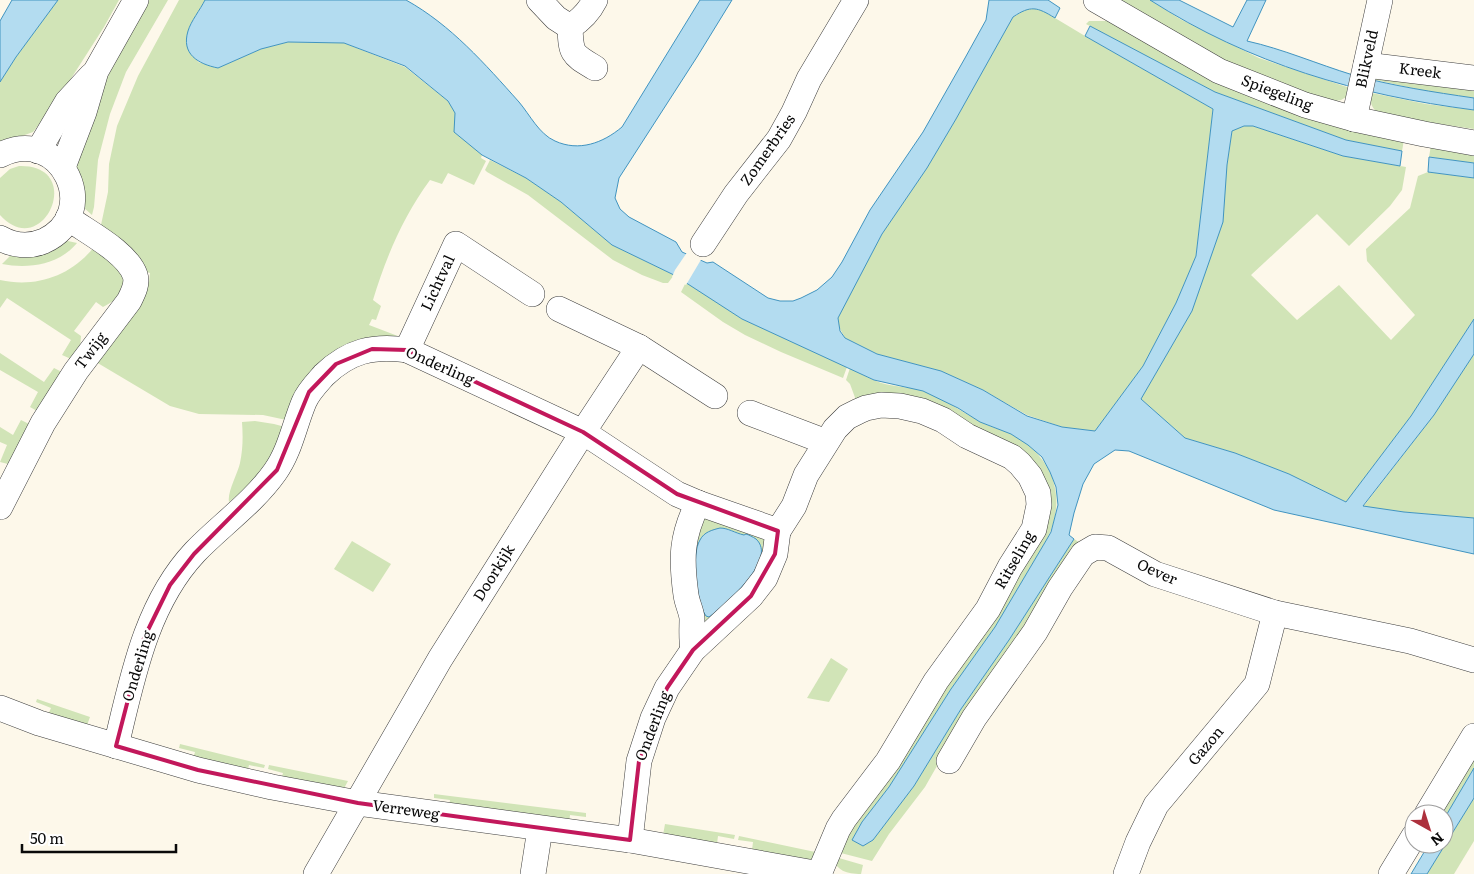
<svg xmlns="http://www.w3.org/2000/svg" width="1474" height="874" font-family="Literata,serif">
	<rect width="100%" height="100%" fill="#fdf8ea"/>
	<!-- green -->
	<g fill="#d1e4b7" fill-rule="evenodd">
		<polygon points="58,0 119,0 104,27 56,102 33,132 0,144 0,82 16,57"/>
		<polygon points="148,0 168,0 126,72 110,114 98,160 94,207 92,215 83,207 77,167 77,147 109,74"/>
		<path d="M179 0H205L188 31 198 62 218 68 261 49 288 42 344 43 405 67 448 101 455 113V132L482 155 481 158 486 161 474 185 448 173 442 184 430 180C403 217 386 257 373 300L381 306 376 320 372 319 369 325 403 338 367 344 291 421 263 415 199 414 170 406 96 362 147 282H149L150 273 147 272C136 249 120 241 101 225L108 192 109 164 117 126 138 76Z"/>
		<polygon points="1111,0 1150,0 1180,19 1259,58 1350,88 1348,96 1341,100 1329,102 1218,60"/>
		<polygon points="1027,9 1040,9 1085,36 1213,109 1196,256 1176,303 1143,366 1095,431 1062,427 1027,415 983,390 941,371 877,354 845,338 839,327 838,318 840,312 882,234 927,168 956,119 1013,17"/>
		<polygon points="1089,21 1107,21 1404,140 1402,151 1346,140 1215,92 1086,24"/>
		<polygon points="1376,76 1474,86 1474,98 1430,92 1371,79"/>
		<path d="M1372 93 1426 104 1474 110V129L1379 115C1373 109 1368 102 1372 93Z"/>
		<polygon points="1244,126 1253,126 1343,156 1406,167 1402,190 1390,206 1349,246 1317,214 1251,275 1297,320 1339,285 1391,340 1415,315 1367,261 1366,249 1410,208 1418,176 1428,172 1474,178 1474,319 1411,416 1346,502 1289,474 1235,453 1185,438 1141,399 1192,311 1227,165 1232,131"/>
		<polygon points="1431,145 1474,150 1474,163 1429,157"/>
		<polygon points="490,160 526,178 561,202 612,245 674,275 668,283 663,283 642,275 613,260 528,195 487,172 485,170"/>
		<path d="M19 166C87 164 43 263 0 215V178L10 169Z"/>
		<path d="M68 241 77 243C59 265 28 269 2 264L11 255Z"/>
		<path d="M94 247C121 262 139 290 103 307L96 302 74 331 81 336 80 349 71 359 62 355 71 340 7 298 0 308V280C36 288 71 276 94 247Z"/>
		<polygon points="686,282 742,319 847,367 843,378 781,352 745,335 723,322 681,292"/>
		<polygon points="0,353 44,382 54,368 60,371 62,374 37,411 30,407 38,392 0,370"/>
		<polygon points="1474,354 1474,518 1404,512 1363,507 1434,415"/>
		<path d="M850 368C862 374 873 381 885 384 897 387 911 387 923 391 943 397 961 412 979 421 989 427 1001 429 1011 434 1053 456 1068 497 1047 539L995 627 951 689 889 787 862 822 852 840 863 846 873 840 914 786 961 709 1009 640 1074 539 1082 544 962 722 925 787 889 834 872 861 833 851 1040 532 1021 453 857 403 850 384 846 380Z"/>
		<polygon points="21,420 29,424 8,464 0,462 7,445 0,442 0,427 13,435"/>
		<path d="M255 421 274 424 289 428 240 504 235 497 229 502C227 492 238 473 240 463 243 449 243 436 242 422Z"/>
		<path d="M700 516 768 539 765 564 699 637 690 578ZM727 529 758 541C771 567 730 599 713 614L703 611 701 601Z"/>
		<polygon points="352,541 391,564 373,592 334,569"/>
		<polygon points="831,658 848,669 829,702 807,698"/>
		<polygon points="37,699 90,717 86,728 48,715 51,708 36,702"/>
		<polygon points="180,744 265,765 264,768 249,765 247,773 193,759 195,752 179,748"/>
		<polygon points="1474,749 1474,768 1444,819 1444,814 1436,814"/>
		<polygon points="269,765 348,781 342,792 281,780 283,773 268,769"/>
		<polygon points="434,794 586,813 586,817 570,815 569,823 449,808 450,800 434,798"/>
		<polygon points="1474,798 1474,841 1454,874 1427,874"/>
		<polygon points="665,824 735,835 734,839 718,836 717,844 663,835"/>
		<polygon points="739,836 820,853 811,861 752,850 753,842 738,840"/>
		<path d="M832 856 863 865 861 874C847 874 836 871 832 856Z"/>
	</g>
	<!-- water -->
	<g fill="#b3dcf0" stroke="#4194c0">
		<polygon points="12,0 58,0 16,57 0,82 0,21"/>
		<path d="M205 0H406C451 25 485 64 519 102 530 115 539 134 555 141 579 152 603 143 622 127L700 0H732L697 57 619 178 615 198 620 209 629 217 676 242 682 252 707 263 713 262 768 298 780 301H793L801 298 817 290 832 277 842 262 870 210 923 132 965 58 986 20 989 0H1048L1060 8 1055 18C1037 7 1031 5 1013 17L956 119 927 168 882 234 838 318 840 331 845 338 877 354 941 371 983 390 1027 416 1062 427 1095 431 1143 366 1176 303 1196 256 1213 109 1085 36 1090 26 1215 92 1346 140 1402 151 1400 166 1343 156 1253 126H1244L1232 131 1227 165 1223 222 1192 311 1141 399 1185 438 1235 453 1289 474 1346 502 1411 416 1474 319V354L1434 415 1363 506 1404 512 1474 518V554L1274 510 1129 451 1115 450 1094 464 1083 484 1074 513 1069 535 1074 539 1009 640 961 709 914 786 873 840 863 846 852 840 862 822 889 787 951 689 995 627 1047 539 1051 532 1058 505 1056 487 1050 472 1042 457 1028 445 1011 434 980 422 958 408 923 391 874 380 742 319 674 275 612 245 561 202 526 178 482 155 454 132 455 113 448 101 405 66 344 43 288 42 261 49 218 68C198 64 181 54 188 31 191 21 200 10 205 0Z"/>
		<path d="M1150 0H1179L1233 27 1247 0H1266L1247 41C1283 49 1317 64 1353 75 1393 86 1433 92 1474 98V110C1357 95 1250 64 1150 0Z"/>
		<polygon points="1429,157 1474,163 1474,178 1428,172"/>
		<path d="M720 528C728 528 735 533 744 535L746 534C749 535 753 537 756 539 778 559 727 602 713 614L709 617 706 616C696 602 691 554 700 540 704 532 712 530 720 528Z"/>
		<polygon points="1474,768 1474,798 1427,874 1411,874 1429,844 1444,844 1444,819"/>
	</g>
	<!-- pier -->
	<polygon fill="#fdf8ea" points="688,251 702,258 686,285 672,277 675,270"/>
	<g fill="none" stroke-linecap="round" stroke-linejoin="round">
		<defs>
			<g id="minor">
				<path d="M539 0 556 18 570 27C581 20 589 12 595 0"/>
				<polyline points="1096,0 1219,71 1305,105 1354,119 1424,134 1474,143"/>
				<path d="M570 27C571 55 572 54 595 68"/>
				<polyline points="1366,65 1474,78"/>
				<polyline points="1354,119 1380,0"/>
				<polyline points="38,151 67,102 91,76"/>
				<path d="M0 155C62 124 103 214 44 241 30 247 14 246 0 238"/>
				<polyline points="63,167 84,112 96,71 136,0"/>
				<polyline points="703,244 736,194 779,139 794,112 809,79 856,0"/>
				<polyline points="559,309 639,347 715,396"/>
				<polyline points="407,350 456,244 532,294"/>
				<polyline points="750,413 826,442"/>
				<path d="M0 507 43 423 76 371 129 301C133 293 138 284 135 275 127 252 87 232 68 218"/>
				<polyline points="778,531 794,506 806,475 835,429 847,417 859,411 866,408 881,405 900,406 922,411 943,420 967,436 1012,457 1020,464 1030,476 1038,493 1039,505 1034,529 1010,567 988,609 936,681 888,761 844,819 838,829 819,874"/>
				<path d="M693 650C691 639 692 629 692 618 691 610 687 603 686 595 681 559 681 537 698 503"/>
				<polyline points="0,708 39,723 198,770 272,787 358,803 630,840 820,874"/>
				<path d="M116 746C132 679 146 604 195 552 221 525 253 503 275 472 290 451 294 426 304 402 308 392 316 384 324 375 349 351 373 345 407 350L583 432 677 494 698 503 778 531 775 554 765 578 751 596 693 650 667 688 653 718 639 761 630 840"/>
				<polyline points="949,761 974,718 1035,632 1060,588 1083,554 1095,547 1108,548 1155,574 1275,613 1410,641 1474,660"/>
				<polyline points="1427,814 1474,736"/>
				<polyline points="316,874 440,659 583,432 639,347"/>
				<polyline points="533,874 540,829"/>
				<polyline points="1126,874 1138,842 1156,805 1257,684 1275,613"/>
				<polyline points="1391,874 1414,836"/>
			</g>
		</defs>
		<!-- minor casing -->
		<use href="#minor" stroke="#3d3d3d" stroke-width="26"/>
		<!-- minor -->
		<use href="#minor" stroke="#fff" stroke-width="25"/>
	</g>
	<!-- marked area -->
	<path fill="none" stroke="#c2185b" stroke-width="4" stroke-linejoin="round" d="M372 349 407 350 583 432 677 494 778 531 775 554 751 596 693 650 667 688 639 761 630 840 358 803 198 770 116 746 144 638 170 585 194 554 277 470 309 392 336 364Z"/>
	<g text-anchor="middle" stroke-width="5" stroke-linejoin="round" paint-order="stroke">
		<!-- street labels -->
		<g font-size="15" fill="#0a0a0a" stroke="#fff">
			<text transform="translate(1367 59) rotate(-78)" y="5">Blikveld</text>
			<text transform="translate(1420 71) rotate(7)" y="5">Kreek</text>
			<text transform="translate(1277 93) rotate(21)" y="5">Spiegeling</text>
			<text transform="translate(768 150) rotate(-55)" y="5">Zomerbries</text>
			<text transform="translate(438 283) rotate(-65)" y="5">Lichtval</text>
			<text transform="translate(91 351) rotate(-53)" y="5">Twijg</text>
			<text transform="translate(440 366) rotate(24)" y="5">Onderling</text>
			<text transform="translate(1015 560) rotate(-60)" y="5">Ritseling</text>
			<text transform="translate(1157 572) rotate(24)" y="5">Oever</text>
			<text transform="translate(494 573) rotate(-58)" y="5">Doorkijk</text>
			<text transform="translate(138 666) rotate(-73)" y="5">Onderling</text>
			<text transform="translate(653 726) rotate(-69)" y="5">Onderling</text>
			<text transform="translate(1206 746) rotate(-50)" y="5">Gazon</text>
			<text transform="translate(406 810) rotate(8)" y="5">Verreweg</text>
		</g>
	</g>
	<!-- north arrow -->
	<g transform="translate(1429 829) rotate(141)"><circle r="24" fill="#ffffff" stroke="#9d9d9d"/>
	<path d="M0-4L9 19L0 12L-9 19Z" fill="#ad303d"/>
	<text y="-8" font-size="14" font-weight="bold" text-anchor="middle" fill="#0a0a0a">N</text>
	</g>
	<!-- scale -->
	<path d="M22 844v8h154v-8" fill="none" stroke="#0a0a0a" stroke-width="2.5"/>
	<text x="30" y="844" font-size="15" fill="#0a0a0a" stroke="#ffffff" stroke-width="4" paint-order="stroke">50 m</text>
</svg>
